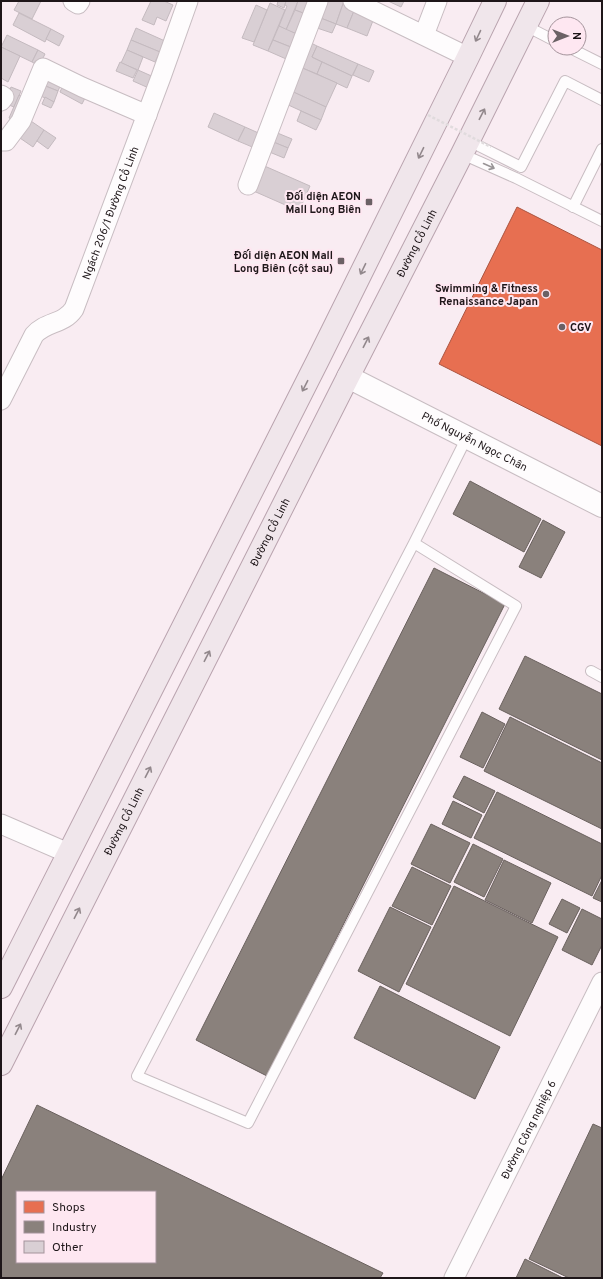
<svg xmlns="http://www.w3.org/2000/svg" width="603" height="1279" font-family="Overpass,sans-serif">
	<rect width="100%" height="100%" fill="#f9ecf2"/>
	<!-- shops -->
	<polygon fill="#e76f51" stroke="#ab5440" points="517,207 602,250 602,446 439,364"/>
	<!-- industry -->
	<g fill="#8a817c" stroke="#6a615e" fill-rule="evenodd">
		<polygon points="470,481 541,519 524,552 453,514"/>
		<polygon points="543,520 565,532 541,578 519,567"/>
		<polygon points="434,568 505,604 267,1076 196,1040"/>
		<polygon points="525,656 602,694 602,760 499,709"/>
		<polygon points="482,712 505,724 483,768 460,757"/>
		<polygon points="510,717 602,763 602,829 484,771"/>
		<polygon points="464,776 495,791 484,813 453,797"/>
		<polygon points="497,792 602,844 602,875 592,896 474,838"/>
		<polygon points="453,801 482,815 471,838 442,824"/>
		<polygon points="431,824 470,843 450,883 411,864"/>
		<polygon points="473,844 503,859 484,897 454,882"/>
		<polygon points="504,860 551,883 532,923 485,900"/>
		<polygon points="412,867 451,886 432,925 392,906"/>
		<polygon points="602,880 602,902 593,898"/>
		<polygon points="454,886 558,937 510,1036 406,984"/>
		<polygon points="562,899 580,908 567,933 549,924"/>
		<polygon points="390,907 431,927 399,992 358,971"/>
		<polygon points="582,909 602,919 602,945 592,965 562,950"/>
		<polygon points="380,986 500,1047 475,1099 354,1038"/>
		<path d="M37 1105 383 1273 380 1278H1V1180ZM17 1192H155V1262H17Z"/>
		<polygon points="593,1124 602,1128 602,1278 569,1278 529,1259"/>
		<polygon points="525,1259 563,1278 516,1278"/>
	</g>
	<!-- building -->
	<g fill="#d9cfd4" stroke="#c4babf">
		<polygon points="19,1 41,1 32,19 14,10"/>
		<polygon points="151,1 164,1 173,5 166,21 157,17 154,25 142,20"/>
		<polygon points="278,1 286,1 284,8 277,5"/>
		<polygon points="286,1 298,1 286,30 279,26 287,6 285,5"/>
		<polygon points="298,1 317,1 311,16 295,10"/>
		<polygon points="324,1 344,1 336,24 318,17"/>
		<polygon points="344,1 356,6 347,28 336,24"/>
		<polygon points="388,1 404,1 401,7"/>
		<polygon points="270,3 285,10 268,51 253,45"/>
		<polygon points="256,5 267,10 254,42 242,38"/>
		<polygon points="356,6 376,13 367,36 347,28"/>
		<polygon points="295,10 311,16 303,36 286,30"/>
		<polygon points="19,13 51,29 45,42 13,25"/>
		<polygon points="318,17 336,24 332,33 314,27"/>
		<polygon points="279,26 301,36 296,49 273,40"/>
		<polygon points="136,28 165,41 160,52 131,40"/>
		<polygon points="51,29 64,36 59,46 46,39"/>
		<polygon points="7,35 38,50 32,62 1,47"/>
		<polygon points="131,40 160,52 155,62 127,50"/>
		<polygon points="273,40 298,50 293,62 268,51"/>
		<polygon points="311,43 317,46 312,57 322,62 317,74 300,67"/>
		<polygon points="317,46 358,64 352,76 312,57"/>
		<polygon points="1,47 20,56 8,82 1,78"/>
		<polygon points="38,50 45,54 39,66 32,62"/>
		<polygon points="127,50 143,57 138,70 121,63"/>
		<polygon points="120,62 137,70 133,78 116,71"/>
		<polygon points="322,62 352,76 347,88 317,74"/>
		<polygon points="358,64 374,71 369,82 353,75"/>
		<polygon points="300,67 337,83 326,107 289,90"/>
		<polygon points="138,70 156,78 151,89 133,81"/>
		<polygon points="42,73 62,82 58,91 38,83"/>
		<polygon points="65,81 88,92 82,104 60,92"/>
		<polygon points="38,83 58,91 54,102 34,93"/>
		<polygon points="11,87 21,91 14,107 4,103"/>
		<polygon points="289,90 326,107 321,120 284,103"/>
		<polygon points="19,95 28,100 18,123 9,118"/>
		<polygon points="45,97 54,102 51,108 42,104"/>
		<polygon points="301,111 321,120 316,130 297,121"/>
		<polygon points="214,113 245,127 238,141 208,127"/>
		<polygon points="28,119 44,130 33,147 17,136"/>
		<polygon points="245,127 263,135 257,149 238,141"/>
		<polygon points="44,130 56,138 48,149 37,141"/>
		<polygon points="275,132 292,139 288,148 271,141"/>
		<polygon points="271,141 288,148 284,158 267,151"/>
		<polygon points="260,164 310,186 299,211 249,189"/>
	</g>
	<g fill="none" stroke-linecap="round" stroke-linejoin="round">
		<defs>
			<g id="lane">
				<polyline points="526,26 555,41"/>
				<polyline points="570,48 602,64"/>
				<polyline points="469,141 521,167 565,81 602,100"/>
				<polyline points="462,154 516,178 602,221"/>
				<polyline points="573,207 602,149"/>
				<polyline points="414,543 516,606 248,1123 137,1076 414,543 467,437"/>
				<polyline points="591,671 602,677"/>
			</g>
			<g id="street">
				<polyline points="73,1 78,4 80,1"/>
				<polyline points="353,1 468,57"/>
				<polyline points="424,35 437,1"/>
				<polyline points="1,95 4,97 1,101"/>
				<polyline points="1,141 6,141 21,121 43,68 82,87 147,115"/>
				<polyline points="248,185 318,1"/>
				<path id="s1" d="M1 400 34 335C46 321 63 325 74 309L161 77 188 1"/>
				<polyline points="1,824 68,853"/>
				<path id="s2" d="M454 1278 602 982"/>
			</g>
			<g id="secondary">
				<path id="s3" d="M348 377 602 506"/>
			</g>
			<g id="primary">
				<polyline points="1,987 318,360 468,57 495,1"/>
				<path id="s4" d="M1 1064 348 377 462 154 538 1"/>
			</g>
		</defs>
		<!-- lane casing -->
		<use href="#lane" stroke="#c8bdc2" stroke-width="12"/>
		<!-- street casing -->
		<use href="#street" stroke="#c8bdc2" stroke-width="21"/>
		<!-- secondary casing -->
		<use href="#secondary" stroke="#c8bdc2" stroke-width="24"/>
		<!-- primary casing -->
		<use href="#primary" stroke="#b9a3ae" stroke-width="24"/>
		<!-- lane -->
		<use href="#lane" stroke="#fefcfd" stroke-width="10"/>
		<!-- street -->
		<use href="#street" stroke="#fefcfd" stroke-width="19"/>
		<!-- secondary -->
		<use href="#secondary" stroke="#fefcfd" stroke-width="22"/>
		<!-- primary -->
		<use href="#primary" stroke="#f0e6eb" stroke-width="22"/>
		<!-- path-bridge -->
		<polyline stroke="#e0dbdd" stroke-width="2.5" stroke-dasharray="3 2" stroke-linecap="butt" points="428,115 491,147"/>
	</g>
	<!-- one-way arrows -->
	<defs><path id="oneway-shaft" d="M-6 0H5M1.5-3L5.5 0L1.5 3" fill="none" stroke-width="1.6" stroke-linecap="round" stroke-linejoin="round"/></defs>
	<g stroke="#92888c">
		<use href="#oneway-shaft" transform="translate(478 36) rotate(115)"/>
		<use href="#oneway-shaft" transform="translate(482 114) rotate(-63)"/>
		<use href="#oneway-shaft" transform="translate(421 153) rotate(116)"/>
		<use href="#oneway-shaft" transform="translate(363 269) rotate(116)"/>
		<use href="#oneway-shaft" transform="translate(366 342) rotate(-63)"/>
		<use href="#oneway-shaft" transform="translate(305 386) rotate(117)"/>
		<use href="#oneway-shaft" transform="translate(207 656) rotate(-63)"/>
		<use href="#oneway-shaft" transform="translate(148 772) rotate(-63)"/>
		<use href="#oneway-shaft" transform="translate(77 913) rotate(-63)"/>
		<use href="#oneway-shaft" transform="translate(18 1029) rotate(-63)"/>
	</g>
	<use stroke="#999496" href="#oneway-shaft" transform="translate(489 166) rotate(24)"/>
	<!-- markers -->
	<g fill="#6b6165" stroke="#fee7f1" stroke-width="1.5">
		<rect x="365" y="198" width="8" height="8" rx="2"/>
		<rect x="337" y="257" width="8" height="8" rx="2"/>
		<circle cx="546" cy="294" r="4"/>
		<circle cx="562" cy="327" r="4"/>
	</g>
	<g text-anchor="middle" stroke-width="4" stroke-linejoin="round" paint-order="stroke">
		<!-- poi labels -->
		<g font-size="11" font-weight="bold" fill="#1e1619" stroke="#fee7f1" text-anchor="end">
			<text x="361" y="200">Đối diện AEON<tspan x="361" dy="13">Mall Long Biên</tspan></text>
			<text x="333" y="259">Đối diện AEON Mall<tspan x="333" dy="13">Long Biên (cột sau)</tspan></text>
			<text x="538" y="292">Swimming &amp; Fitness<tspan x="538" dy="13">Renaissance Japan</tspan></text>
			<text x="570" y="331" text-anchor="start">CGV</text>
		</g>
		<!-- street labels -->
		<g font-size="11" fill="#1e1619" stroke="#fee7f1">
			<text dy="4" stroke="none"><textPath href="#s1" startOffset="224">Ngách 206/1 Đường Cổ Linh</textPath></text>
			<text dy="4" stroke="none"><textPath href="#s4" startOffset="920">Đường Cổ Linh</textPath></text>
			<text dy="4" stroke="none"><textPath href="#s3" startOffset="142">Phố Nguyễn Ngọc Chân</textPath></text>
			<text dy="4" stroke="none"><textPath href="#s4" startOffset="596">Đường Cổ Linh</textPath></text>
			<text dy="4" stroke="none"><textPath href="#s4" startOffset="272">Đường Cổ Linh</textPath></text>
			<text dy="4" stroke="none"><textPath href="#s2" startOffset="166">Đường Công nghiệp 6</textPath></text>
		</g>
	</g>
	<!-- border -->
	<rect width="603" height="1279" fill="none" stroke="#1e1619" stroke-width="4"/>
	<!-- legend -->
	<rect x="16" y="1191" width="140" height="72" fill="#fee7f1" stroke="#a4939b"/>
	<rect x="24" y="1201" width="20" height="12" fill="#e76f51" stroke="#a4939b"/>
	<text x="52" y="1211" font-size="12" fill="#1e1619">Shops</text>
	<rect x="24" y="1221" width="20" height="12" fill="#8a817c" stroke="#a4939b"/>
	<text x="52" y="1231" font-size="12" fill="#1e1619">Industry</text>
	<rect x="24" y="1241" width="20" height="12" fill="#d9cfd4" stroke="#a4939b"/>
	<text x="52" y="1251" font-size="12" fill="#1e1619">Other</text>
	<!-- north arrow -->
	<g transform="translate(567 36) rotate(90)"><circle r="19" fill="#fee7f1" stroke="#a4939b"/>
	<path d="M0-3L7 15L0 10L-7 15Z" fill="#6b6165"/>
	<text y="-6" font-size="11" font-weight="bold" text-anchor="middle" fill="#1e1619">N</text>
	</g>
</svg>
